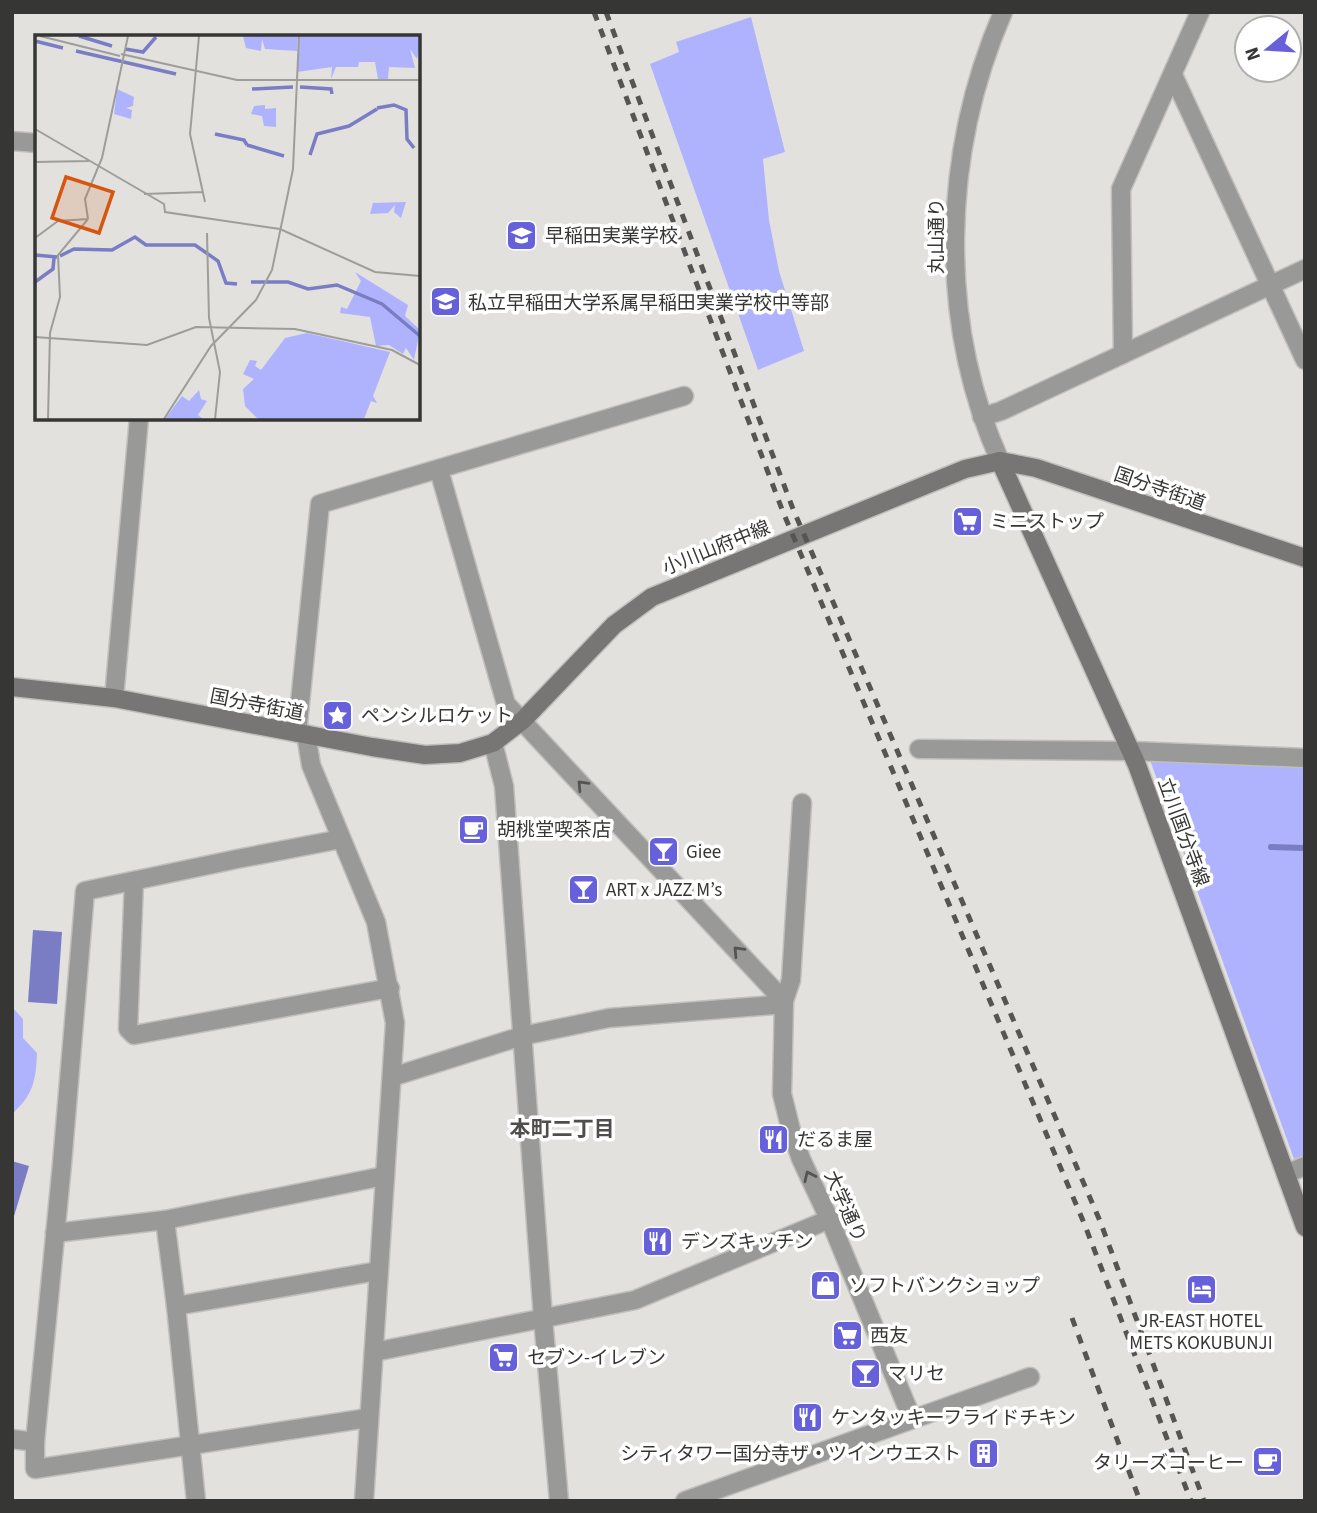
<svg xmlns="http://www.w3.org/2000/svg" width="1317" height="1513" font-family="'Source Sans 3','Noto Sans JP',sans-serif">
	<rect width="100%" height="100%" fill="#e2e1de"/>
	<!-- green -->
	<g fill="#afb3fd">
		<polygon points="751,17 785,152 763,159 769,220 779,271 804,351 758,370 650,64 679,52 676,42"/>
		<polygon points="1150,760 1305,766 1305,1155 1294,1159"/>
		<path d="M12 1007 23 1019V1038L37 1053C36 1081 33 1095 12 1114Z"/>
	</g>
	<!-- water -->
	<g fill="#7a7dc4">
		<polygon points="33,930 62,932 57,1004 28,1002"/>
		<polygon points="12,1161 29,1166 12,1223"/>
	</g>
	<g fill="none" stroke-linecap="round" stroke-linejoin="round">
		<!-- stream -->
		<polyline stroke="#7a7dc4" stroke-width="6" points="1271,847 1305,848"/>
		<defs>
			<g id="minor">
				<polyline points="1173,75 1305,360"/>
				<polyline points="12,141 37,143"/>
				<polyline points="1123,354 1121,189 1200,12"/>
				<polyline points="982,417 1001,411 1305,269"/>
				<polyline points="439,470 506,704 784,1001"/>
				<polyline points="114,698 139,418"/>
				<polyline points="297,733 320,504 684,396"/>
				<polyline points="306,734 311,765 376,922 395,1023 364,1501"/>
				<polyline points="919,749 1132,751 1305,758"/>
				<polyline points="802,803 791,980 784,1001 782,1094 791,1130 801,1159 832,1225 912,1419"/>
				<polyline points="341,839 237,859 85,891 62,1164 35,1442 35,1469 368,1418"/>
				<polyline points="134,881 128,1029 134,1035 390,988"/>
				<polyline points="392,1077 522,1036 609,1018 773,1005 784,1001"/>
				<polyline points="1286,1174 1305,1166"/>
				<polyline points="165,1220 176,1306"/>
				<polyline points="55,1233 165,1220 384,1176"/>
				<polyline points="374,1352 635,1300 830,1219"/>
				<polyline points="12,1439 35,1442"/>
				<polyline points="196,1501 176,1306 378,1271"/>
			</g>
			<g id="tertiary">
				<path d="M1000 461C937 320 942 153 1003 12"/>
				<polyline points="493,743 504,786 543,1318 559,1501"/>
				<polyline points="685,1501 1030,1377"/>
			</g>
			<g id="secondary">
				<polyline points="1000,461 1137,765 1305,1227"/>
				<polyline points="12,687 114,698 372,747 425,755 460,753 493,743 523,720 614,625 652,597 965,469 1000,461 1036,468 1305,558"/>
			</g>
		</defs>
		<!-- minor casing -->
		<use href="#minor" stroke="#c0bfbc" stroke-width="21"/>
		<!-- tertiary casing -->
		<use href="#tertiary" stroke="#c0bfbc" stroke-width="21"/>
		<!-- secondary casing -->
		<use href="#secondary" stroke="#c0bfbc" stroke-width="21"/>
		<!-- minor -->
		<use href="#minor" stroke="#999998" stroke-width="18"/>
		<!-- tertiary -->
		<use href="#tertiary" stroke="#999998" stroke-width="18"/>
		<!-- secondary -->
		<use href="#secondary" stroke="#777674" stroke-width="18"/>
		<!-- rail -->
		<g stroke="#565553" stroke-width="5" stroke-dasharray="9 9" stroke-linecap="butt">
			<polyline points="594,12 783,512 1084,1223 1191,1501"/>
			<polyline points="606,12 793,509 1100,1221 1204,1501"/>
			<polyline points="1072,1318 1140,1501"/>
		</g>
	</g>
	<!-- one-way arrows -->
	<defs><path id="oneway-chevron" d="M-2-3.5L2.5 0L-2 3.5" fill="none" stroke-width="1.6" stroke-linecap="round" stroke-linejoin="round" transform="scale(1.75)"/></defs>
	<g stroke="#545452">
		<use href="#oneway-chevron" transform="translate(582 785) rotate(-133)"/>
		<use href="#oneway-chevron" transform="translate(738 951) rotate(-133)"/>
		<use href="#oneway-chevron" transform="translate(809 1176) rotate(-115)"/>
	</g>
	<!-- icons -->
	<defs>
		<symbol id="school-square" viewBox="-11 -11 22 22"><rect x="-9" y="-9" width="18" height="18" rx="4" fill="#6661db" stroke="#fff"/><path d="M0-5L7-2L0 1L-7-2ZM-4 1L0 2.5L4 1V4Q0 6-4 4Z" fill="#fff"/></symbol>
		<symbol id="supermarket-square" viewBox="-11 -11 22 22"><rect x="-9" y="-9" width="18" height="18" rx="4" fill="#6661db" stroke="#fff"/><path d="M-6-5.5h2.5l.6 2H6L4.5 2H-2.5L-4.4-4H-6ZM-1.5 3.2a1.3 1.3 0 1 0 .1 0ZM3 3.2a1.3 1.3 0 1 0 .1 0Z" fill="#fff"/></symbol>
		<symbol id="sight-square" viewBox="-11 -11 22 22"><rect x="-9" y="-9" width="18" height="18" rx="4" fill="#6661db" stroke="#fff"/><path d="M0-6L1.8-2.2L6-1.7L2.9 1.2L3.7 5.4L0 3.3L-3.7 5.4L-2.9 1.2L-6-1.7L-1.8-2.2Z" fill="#fff"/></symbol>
		<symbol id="cafe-square" viewBox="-11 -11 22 22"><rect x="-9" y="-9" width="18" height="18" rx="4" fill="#6661db" stroke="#fff"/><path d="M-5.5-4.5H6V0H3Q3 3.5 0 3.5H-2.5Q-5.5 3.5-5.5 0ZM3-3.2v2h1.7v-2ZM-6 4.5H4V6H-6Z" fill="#fff"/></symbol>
		<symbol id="bar-square" viewBox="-11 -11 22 22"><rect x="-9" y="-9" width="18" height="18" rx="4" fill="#6661db" stroke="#fff"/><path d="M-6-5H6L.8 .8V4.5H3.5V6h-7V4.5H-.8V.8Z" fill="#fff"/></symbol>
		<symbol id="restaurant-square" viewBox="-11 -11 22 22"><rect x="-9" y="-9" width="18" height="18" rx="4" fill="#6661db" stroke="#fff"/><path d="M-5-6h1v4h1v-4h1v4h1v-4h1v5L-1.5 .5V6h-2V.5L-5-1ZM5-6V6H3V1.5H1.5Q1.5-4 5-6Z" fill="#fff"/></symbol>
		<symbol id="shop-square" viewBox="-11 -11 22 22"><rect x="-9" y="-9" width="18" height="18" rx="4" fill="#6661db" stroke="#fff"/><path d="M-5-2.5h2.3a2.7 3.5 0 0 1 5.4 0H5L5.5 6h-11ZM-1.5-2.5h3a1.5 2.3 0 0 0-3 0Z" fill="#fff"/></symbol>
		<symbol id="hotel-square" viewBox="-11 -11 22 22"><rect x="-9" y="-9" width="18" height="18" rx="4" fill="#6661db" stroke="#fff"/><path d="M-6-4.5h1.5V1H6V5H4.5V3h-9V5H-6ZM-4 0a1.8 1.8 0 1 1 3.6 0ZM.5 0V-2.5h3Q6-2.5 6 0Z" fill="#fff"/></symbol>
		<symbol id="building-square" viewBox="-11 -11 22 22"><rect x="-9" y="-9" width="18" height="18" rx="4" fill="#6661db" stroke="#fff"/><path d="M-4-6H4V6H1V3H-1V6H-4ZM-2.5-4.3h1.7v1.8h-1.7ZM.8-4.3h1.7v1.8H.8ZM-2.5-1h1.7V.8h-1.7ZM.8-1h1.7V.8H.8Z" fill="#fff"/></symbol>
	</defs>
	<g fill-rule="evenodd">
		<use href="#school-square" x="504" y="218" width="35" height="35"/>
		<use href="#school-square" x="428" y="284" width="35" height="35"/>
		<use href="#supermarket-square" x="950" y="504" width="35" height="35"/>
		<use href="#sight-square" x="320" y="698" width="35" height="35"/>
		<use href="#cafe-square" x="456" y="812" width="35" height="35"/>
		<use href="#bar-square" x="646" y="834" width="35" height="35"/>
		<use href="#bar-square" x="566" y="872" width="35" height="35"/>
		<use href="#restaurant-square" x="756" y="1122" width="35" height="35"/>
		<use href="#restaurant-square" x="640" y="1224" width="35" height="35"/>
		<use href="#shop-square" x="808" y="1268" width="35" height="35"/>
		<use href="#hotel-square" x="1184" y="1272" width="35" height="35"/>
		<use href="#supermarket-square" x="830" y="1318" width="35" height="35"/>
		<use href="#supermarket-square" x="486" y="1340" width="35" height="35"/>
		<use href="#bar-square" x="848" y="1356" width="35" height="35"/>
		<use href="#restaurant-square" x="790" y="1400" width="35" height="35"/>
		<use href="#building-square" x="966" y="1436" width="35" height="35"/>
		<use href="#cafe-square" x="1250" y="1444" width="35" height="35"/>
	</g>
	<g text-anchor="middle" stroke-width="7" stroke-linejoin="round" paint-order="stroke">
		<!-- poi labels -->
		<g font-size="19" fill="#363634" stroke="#fff" text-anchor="start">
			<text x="545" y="242">早稲田実業学校</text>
			<text x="468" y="309">私立早稲田大学系属早稲田実業学校中等部</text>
			<text x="990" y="528">ミニストップ</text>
			<text x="361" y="722">ペンシルロケット</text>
			<text x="497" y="836">胡桃堂喫茶店</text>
			<text x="686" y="858">Giee</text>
			<text x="606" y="896">ART x JAZZ M’s</text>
			<text x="797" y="1146">だるま屋</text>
			<text x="681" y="1248">デンズキッチン</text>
			<text x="849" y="1292">ソフトバンクショップ</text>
			<text x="1201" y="1327" text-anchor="middle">JR-EAST HOTEL<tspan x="1201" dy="22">METS KOKUBUNJI</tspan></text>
			<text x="870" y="1342">西友</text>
			<text x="527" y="1364">セブン-イレブン</text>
			<text x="888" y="1380">マリセ</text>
			<text x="831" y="1424">ケンタッキーフライドチキン</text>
			<text x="961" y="1460" text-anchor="end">シティタワー国分寺ザ・ツインウエスト</text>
			<text x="1244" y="1469" text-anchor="end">タリーズコーヒー</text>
		</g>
		<!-- street labels -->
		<g font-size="19" fill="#363634" stroke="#fff">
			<text transform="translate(936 236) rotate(-90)" y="7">丸山通り</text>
			<text transform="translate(1160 488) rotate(19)" y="7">国分寺街道</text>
			<text transform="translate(716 547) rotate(-22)" y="7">小川山府中線</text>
			<text transform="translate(257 704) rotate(11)" y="7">国分寺街道</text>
			<text transform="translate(1184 832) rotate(70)" y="7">立川国分寺線</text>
			<text transform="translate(846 1206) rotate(66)" y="7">大学通り</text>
		</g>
		<!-- neighbourhood labels -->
		<g font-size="21" font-weight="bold" fill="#4f4e4b" stroke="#fff">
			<text x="562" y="1136">本町二丁目</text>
		</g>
	</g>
	<!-- overview -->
	<g transform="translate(35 35)">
		<rect width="385" height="385" fill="#e2e1de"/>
		<path d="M208 1H263L262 16 230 14 227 4 226 16 211 13ZM264 1H385V12L382 24 375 14 380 33 354 32 353 44H343L340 27H324L323 32H301L296 44 297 32 262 37ZM82 54 99 62 98 71 91 73 97 75 96 84 79 79ZM230 70V74L241 73V92L229 91 227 81 216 79 219 71ZM371 167 366 183 359 177 360 170 353 178 335 179 338 168ZM320 237 373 270 370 281 385 295 379 325 371 313 368 319 354 310 341 311 335 282 305 278 306 272 312 274 326 246ZM272 298 355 317 338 361 342 368 336 366 329 384H223L210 371 208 354 219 344 208 339 215 325 222 326 220 331 226 335 250 303ZM164 355 166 364 172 366 163 380 168 384H130L147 361 154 366Z" fill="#afb3fd"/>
		<path fill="none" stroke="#7a7dc4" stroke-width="3.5" d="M44 1 77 11M0 6 28 13M90 14 108 17 121 2M41 16 141 39M265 52 296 54 297 59M217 54 258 52M342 73 359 70 371 75 372 104 379 113M180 99 209 105 212 110M212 110 249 121M275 120 282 99 314 91 342 74M0 220 22 222M25 221 39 214 77 215 100 202 111 210H160L183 226 191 248 202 249M0 247 18 234 19 223M216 247H253L273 254 302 250 347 269 385 301"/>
		<path fill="none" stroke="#9d9d9a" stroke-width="2" d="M5 1 85 21M164 1 155 99 170 167M86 19 202 45H385M0 94 129 169 130 177 245 194 340 237 385 241M0 127 54 126M109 159 168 157M53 184 50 164 67 123 93 1M172 198 174 283 185 337 180 384M0 203 23 186 53 184M0 302 112 310 161 292 260 294 357 315 385 330M13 384 15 298 25 262 23 220 53 184M129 384 176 311 221 265 237 235 258 134 264 1"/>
		<path fill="#d65610" fill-opacity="0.15" stroke="#d65610" stroke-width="3.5" d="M31 142 78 157 64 198 17 183Z"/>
		<rect width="385" height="385" fill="none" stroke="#363634" stroke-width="3.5"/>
	</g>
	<!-- border -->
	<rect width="1317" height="1513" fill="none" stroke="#363634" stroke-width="28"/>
	<!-- north arrow -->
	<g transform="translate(1268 49) rotate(252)"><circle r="33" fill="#ffffff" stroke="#afafae" stroke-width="2"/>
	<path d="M0-5L12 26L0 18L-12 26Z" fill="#6661db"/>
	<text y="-10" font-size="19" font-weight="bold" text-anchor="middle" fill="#363634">N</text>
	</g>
</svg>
